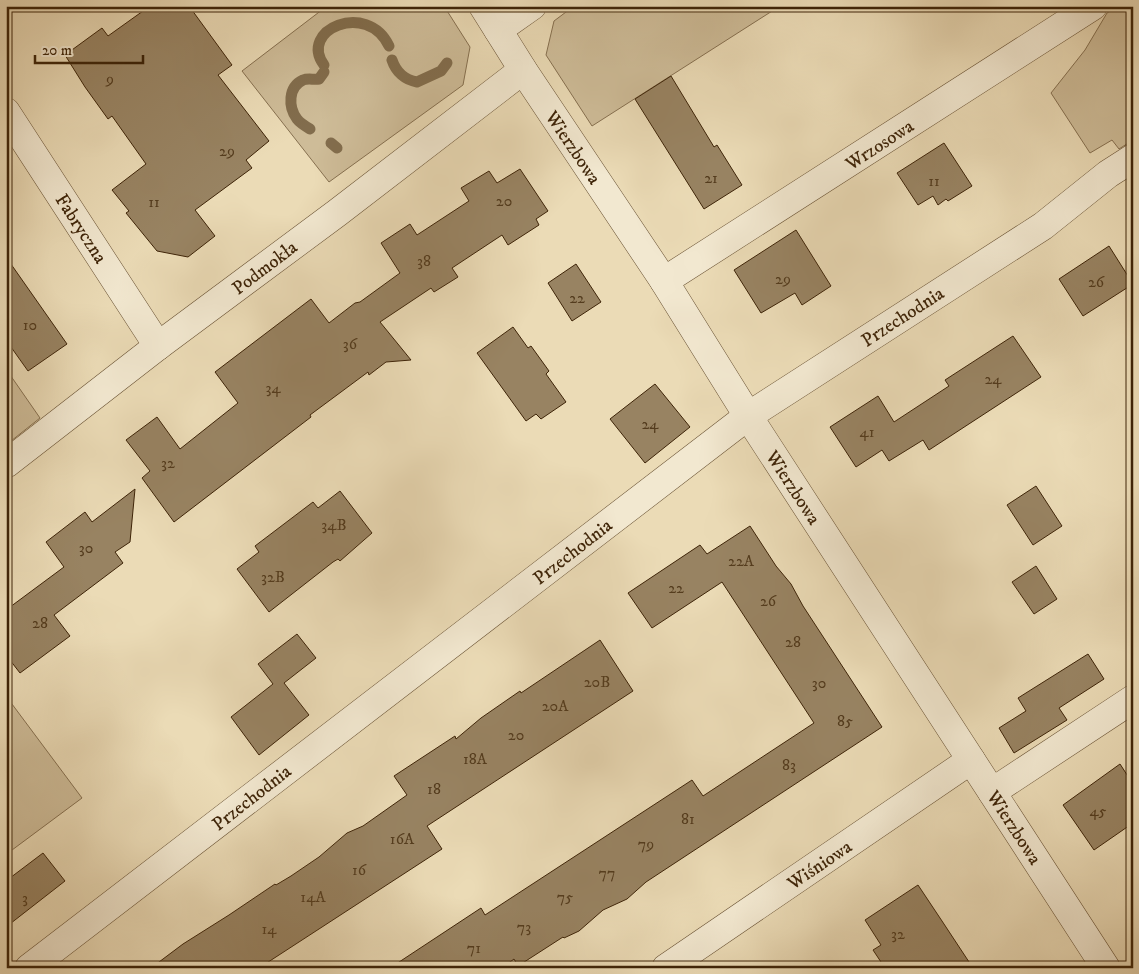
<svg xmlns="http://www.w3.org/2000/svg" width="1139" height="974" font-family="'IM FELL DW Pica',serif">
	<rect width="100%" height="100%" fill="#ebdbb6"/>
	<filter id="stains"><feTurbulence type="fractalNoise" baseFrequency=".004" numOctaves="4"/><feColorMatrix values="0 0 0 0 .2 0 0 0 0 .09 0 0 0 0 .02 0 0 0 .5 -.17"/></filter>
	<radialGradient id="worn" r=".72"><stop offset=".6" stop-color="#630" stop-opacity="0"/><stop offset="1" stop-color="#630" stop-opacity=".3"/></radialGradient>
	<!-- green -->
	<g fill="#cebc98" stroke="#867050">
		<polygon points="327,6 444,6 470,47 463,85 329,182 242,71"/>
		<polygon points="574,6 780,6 592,126 546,55 554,21"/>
		<polygon points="1118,6 1133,6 1133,140 1119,149 1112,140 1090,153 1051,93 1085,50 1107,13"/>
		<polygon points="6,369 40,418 6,445"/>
		<polygon points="6,696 82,798 8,853 6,851"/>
	</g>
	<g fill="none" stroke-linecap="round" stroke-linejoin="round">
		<!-- stream -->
		<g stroke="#826d4d" stroke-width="11">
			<path d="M392 60C396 72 405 80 417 82L441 71 447 63"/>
			<path d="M324 65C298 30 367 0 389 46"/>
			<path d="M310 129C305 126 300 123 297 119 288 107 288 87 303 80 308 78 314 80 319 79L324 72"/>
			<polyline points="331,143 337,148"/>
		</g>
	</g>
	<!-- building -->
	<g fill="#988362" stroke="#3e2408">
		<polygon points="150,6 189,6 232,65 218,75 269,141 246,160 252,168 195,210 215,236 188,257 157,251 126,213 129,211 112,190 146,164 112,116 108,119 85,87 65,55 102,28 108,36"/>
		<polygon points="671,76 714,147 717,145 742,185 704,209 635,99"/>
		<polygon points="944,143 972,186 948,201 946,199 938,205 933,196 918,205 897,173"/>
		<polygon points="520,169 548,211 536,219 539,225 508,245 502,235 452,268 458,277 434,292 431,288 380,322 411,360 386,362 369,375 368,372 310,415 311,417 174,522 142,478 150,471 126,440 157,417 180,449 238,403 215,372 311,299 329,323 355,303 360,302 400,273 381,243 410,224 417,235 469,201 461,188 489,171 497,183"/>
		<polygon points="796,230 831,286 802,305 795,293 761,313 734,270"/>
		<polygon points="1109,246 1133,284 1083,316 1059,279"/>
		<polygon points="6,257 67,344 28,371 6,340"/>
		<polygon points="576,264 601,302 572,321 548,283"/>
		<polygon points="513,327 528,348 531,346 549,371 546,374 566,402 541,419 536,414 526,421 477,353"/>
		<polygon points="1013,336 1041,377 929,450 923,440 889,461 882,450 856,467 830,427 878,396 894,422 949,386 945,380"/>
		<polygon points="655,384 690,427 645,463 610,419"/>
		<polygon points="1036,486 1062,526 1033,545 1007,505"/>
		<polygon points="135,489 130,542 115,552 123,563 54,615 70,636 20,673 6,655 6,610 64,567 46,542 85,512 92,522"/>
		<polygon points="340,491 372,533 340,561 338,559 333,562 269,612 237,569 259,552 255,546 313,502 318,508"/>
		<polygon points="750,526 776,566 791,584 803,606 882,727 646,882 627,899 603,910 579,931 564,938 563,937 518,966 514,959 502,968 390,968 481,908 485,915 692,780 703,796 814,723 722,582 652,628 628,593 700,545 707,554"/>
		<polygon points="1036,566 1057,599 1034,614 1012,582"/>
		<polygon points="297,634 316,658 284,683 309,715 259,755 231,717 273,684 258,664"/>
		<polygon points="600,640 633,691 427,826 442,849 259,968 151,968 183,944 229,915 275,884 276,885 291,876 319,857 347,833 363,826 407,795 394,776 455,736 456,739 481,718 520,691 521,693"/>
		<polygon points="1088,654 1104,679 1059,708 1067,720 1014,753 999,728 1026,711 1018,698"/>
		<polygon points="1120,764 1133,784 1133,823 1094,850 1063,805"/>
		<polygon points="43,853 65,881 6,927 6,881"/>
		<polygon points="918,885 942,921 973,968 885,968 873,950 881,945 865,920"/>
	</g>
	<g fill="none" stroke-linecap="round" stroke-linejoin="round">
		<defs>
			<g id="minor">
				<polyline points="483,6 523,70 664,281 748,416 1106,968"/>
				<polyline points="498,30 532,6"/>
				<polyline points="6,112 158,346"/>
				<polyline points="664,281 1093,6"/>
				<polyline points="6,464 158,346 337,213 523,70"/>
				<polyline points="992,792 1133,699"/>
				<polyline points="29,968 748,416 1043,226 1108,174 1133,158"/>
				<polyline points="666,968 971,760"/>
			</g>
		</defs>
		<!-- minor casing -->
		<use href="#minor" stroke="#695234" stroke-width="29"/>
		<!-- minor -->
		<use href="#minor" stroke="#f2e8d0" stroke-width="28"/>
	</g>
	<g text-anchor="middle" stroke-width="4" stroke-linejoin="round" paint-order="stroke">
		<!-- number labels -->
		<g font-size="16" fill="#543c1e">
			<text x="110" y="84">9</text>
			<text x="227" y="156">29</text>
			<text x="711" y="183">21</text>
			<text x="934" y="186">11</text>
			<text x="504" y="206">20</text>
			<text x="154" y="207">11</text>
			<text x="424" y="266">38</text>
			<text x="783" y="284">29</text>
			<text x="1096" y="287">26</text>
			<text x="577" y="303">22</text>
			<text x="30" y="330">10</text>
			<text x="350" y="349">36</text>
			<text x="993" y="384">24</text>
			<text x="273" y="393">34</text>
			<text x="650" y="429">24</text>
			<text x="867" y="437">41</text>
			<text x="168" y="468">32</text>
			<text x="334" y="530">34B</text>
			<text x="86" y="553">30</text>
			<text x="741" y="566">22A</text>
			<text x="273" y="582">32B</text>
			<text x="676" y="593">22</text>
			<text x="768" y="606">26</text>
			<text x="40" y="628">28</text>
			<text x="793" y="647">28</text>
			<text x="597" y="687">20B</text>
			<text x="819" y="688">30</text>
			<text x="555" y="711">20A</text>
			<text x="845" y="726">85</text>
			<text x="516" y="740">20</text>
			<text x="475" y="764">18A</text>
			<text x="789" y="770">83</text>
			<text x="434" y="794">18</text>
			<text x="1098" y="816">45</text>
			<text x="688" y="824">81</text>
			<text x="402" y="844">16A</text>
			<text x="646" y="849">79</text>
			<text x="359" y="875">16</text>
			<text x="607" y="878">77</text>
			<text x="313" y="902">14A</text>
			<text x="565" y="902">75</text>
			<text x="25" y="903">3</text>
			<text x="524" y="932">73</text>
			<text x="269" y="934">14</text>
			<text x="898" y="939">32</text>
			<text x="474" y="953">71</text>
		</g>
		<!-- street labels -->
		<g font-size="19" fill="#3e2408" stroke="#f2e8d0">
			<text transform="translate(879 144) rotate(-33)" y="7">Wrzosowa</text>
			<text transform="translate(574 147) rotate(56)" y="7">Wierzbowa</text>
			<text transform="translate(82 228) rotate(57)" y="7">Fabryczna</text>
			<text transform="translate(264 267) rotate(-37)" y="7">Podmokła</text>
			<text transform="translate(902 316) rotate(-33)" y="7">Przechodnia</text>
			<text transform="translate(794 487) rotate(57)" y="7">Wierzbowa</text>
			<text transform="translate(572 551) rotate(-38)" y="7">Przechodnia</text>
			<text transform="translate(251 797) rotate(-38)" y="7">Przechodnia</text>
			<text transform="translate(1015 827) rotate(57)" y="7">Wierzbowa</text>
			<text transform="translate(819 864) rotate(-34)" y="7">Wiśniowa</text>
		</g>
	</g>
	<!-- margin -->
	<rect width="1139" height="974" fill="none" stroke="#ebdbb6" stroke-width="25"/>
	<rect x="8" y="8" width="1124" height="959" fill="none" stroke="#3e2408" stroke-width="2.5"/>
	<rect x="12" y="12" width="1114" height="949" fill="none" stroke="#3e2408"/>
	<!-- scale -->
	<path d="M35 55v8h108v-8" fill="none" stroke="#3e2408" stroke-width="2.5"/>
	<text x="42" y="55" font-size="15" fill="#3e2408" stroke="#f2e8d0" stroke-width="4" paint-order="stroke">20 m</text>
	<rect width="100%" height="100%" filter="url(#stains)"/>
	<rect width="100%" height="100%" fill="url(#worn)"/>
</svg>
